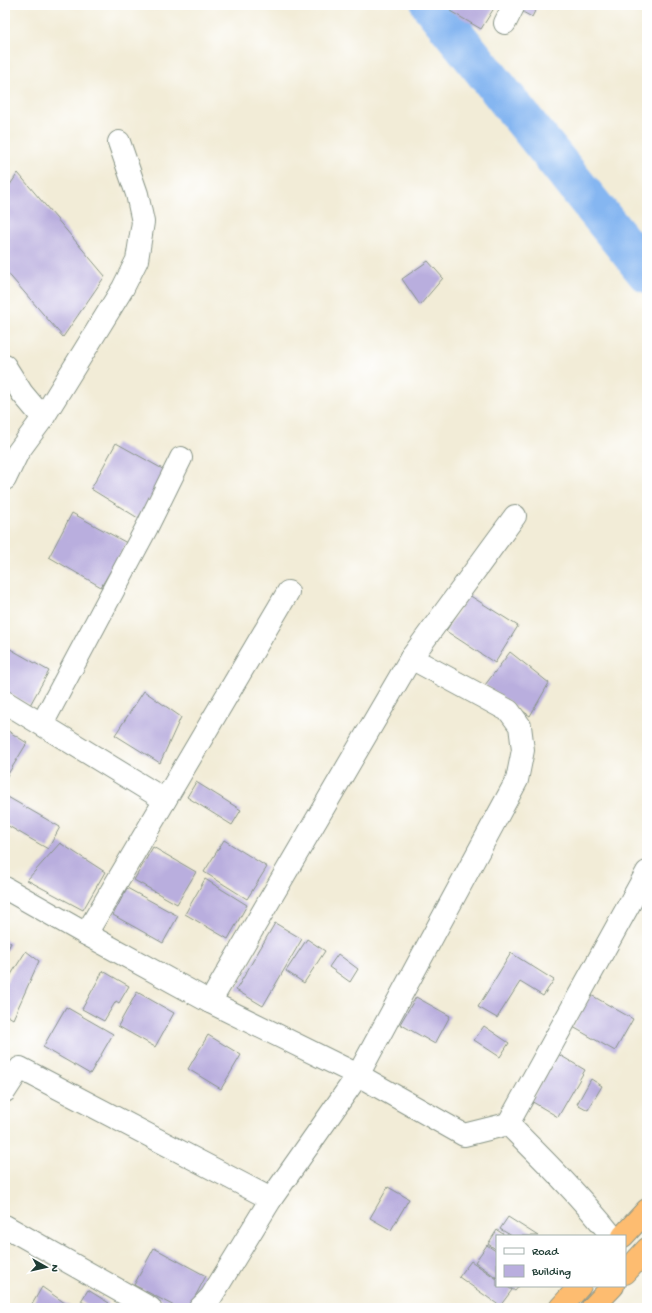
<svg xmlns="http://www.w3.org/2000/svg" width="652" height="1313" font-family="'Gochi Hand',sans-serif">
	<rect width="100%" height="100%" fill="#fff"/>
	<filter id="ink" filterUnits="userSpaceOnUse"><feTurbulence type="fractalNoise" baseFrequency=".025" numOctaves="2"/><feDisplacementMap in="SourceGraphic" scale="8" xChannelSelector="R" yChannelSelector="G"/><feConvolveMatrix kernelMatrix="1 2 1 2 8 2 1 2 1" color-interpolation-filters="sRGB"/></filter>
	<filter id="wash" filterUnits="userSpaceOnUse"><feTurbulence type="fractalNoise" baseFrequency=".012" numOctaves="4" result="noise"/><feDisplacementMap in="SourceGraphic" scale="16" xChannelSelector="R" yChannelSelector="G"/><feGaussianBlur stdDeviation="0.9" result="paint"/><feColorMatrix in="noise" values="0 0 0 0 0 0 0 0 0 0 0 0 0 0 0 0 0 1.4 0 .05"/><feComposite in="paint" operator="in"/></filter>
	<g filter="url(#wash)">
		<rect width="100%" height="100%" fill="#f2ecd7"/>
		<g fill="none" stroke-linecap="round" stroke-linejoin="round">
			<!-- river -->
			<polyline stroke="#85b6f1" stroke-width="40" points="431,5 647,273"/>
		</g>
		<g id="blocks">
			<!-- building -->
			<g fill="#b9aede">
				<polygon points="454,5 496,5 481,29 450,11"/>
				<polygon points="519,5 538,5 532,17 517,9"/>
				<polygon points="18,173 105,276 63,337 5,270 5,192"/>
				<polygon points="428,261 443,278 420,305 402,279"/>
				<polygon points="116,443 168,472 138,518 91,489"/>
				<polygon points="72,513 127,543 101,587 49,557"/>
				<polygon points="469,595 518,626 495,663 446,631"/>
				<polygon points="5,646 49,671 30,705 5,691"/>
				<polygon points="510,652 549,683 530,716 485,685"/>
				<polygon points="144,691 181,717 160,763 115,735"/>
				<polygon points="5,729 27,743 5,779"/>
				<polygon points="196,782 241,810 232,825 187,797"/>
				<polygon points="6,796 60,827 48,849 5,824"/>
				<polygon points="224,840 267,867 247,899 204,872"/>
				<polygon points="60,843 105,872 83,910 27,880"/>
				<polygon points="153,847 196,872 177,904 134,880"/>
				<polygon points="205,879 247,905 228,939 185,914"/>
				<polygon points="127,888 178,916 163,943 113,915"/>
				<polygon points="275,923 302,939 263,1006 236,990"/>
				<polygon points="5,939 11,943 5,954"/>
				<polygon points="307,939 325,951 304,983 286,971"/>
				<polygon points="26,951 39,961 13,1019 5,1014 5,984"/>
				<polygon points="511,953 554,980 543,996 520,982 497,1018 478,1007"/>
				<polygon points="338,954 358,969 350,982 329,967"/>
				<polygon points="103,971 129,986 119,1003 116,1001 104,1021 82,1009"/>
				<polygon points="137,992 174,1013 155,1047 118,1026"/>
				<polygon points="591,995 633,1019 615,1051 573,1027"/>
				<polygon points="416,997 450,1016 435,1044 400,1024"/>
				<polygon points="66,1007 113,1034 90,1074 43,1047"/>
				<polygon points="484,1026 509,1043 500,1057 474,1040"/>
				<polygon points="208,1035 241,1055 221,1089 188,1069"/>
				<polygon points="558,1054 585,1070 558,1117 531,1101"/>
				<polygon points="591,1079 602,1086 588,1110 577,1104"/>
				<polygon points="388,1187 409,1199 391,1230 370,1218"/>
				<polygon points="508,1217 538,1236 512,1236 500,1229"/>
				<polygon points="497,1230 506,1236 497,1236 497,1250 488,1244"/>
				<polygon points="487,1245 497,1252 497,1278 475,1262"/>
				<polygon points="154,1248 206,1276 189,1308 178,1308 134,1285"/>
				<polygon points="471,1261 497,1279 497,1286 506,1286 512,1290 500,1306 459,1277"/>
				<polygon points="508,1286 519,1286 515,1291"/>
				<polygon points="42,1287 72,1308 30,1308"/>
				<polygon points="88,1290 109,1303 106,1308 93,1308 81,1301"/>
			</g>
		</g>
	</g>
	<g filter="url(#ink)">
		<use href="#blocks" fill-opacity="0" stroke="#889486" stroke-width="1"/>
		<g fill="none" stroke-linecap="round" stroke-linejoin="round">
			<defs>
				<g id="street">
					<polyline points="505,23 514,5"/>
					<polyline points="5,366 22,393 43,418"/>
					<polyline points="5,479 18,452 43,418 123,288 137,260 143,222 137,194 119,142"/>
					<polyline points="5,702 165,800"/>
					<polyline points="42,724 147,527 181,458"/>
					<path d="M5 888 86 934 210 1002 358 1075 464 1135 508 1124C544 1160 580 1196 612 1236"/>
					<polyline points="86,934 288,592"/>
					<polyline points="210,1002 411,658 515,516"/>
					<polyline points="5,1091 20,1068 271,1199"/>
					<polyline points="508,1124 647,872"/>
					<polyline points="5,1226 150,1308"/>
					<polyline points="200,1308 211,1297 271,1199 358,1075 517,780 523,750 520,726 509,711 411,658"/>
				</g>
				<g id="highway">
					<polyline points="623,1236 647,1210"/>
					<polyline points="625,1273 647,1249"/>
					<polyline points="560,1308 580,1286"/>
					<polyline points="592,1308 613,1286"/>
				</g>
			</defs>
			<!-- street casing -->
			<use href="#street" stroke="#889486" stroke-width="24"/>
			<!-- highway casing -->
			<use href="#highway" stroke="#889486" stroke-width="24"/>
			<!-- street -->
			<use href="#street" stroke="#fff" stroke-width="22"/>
			<!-- highway -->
			<use href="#highway" stroke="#fdbc6f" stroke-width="22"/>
		</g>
	</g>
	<!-- margin -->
	<rect width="652" height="1313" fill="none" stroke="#fff" stroke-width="20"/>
	<!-- legend -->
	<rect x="496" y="1235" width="130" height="52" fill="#ffffff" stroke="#a5b1ae"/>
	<rect x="504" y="1248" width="20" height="6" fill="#ffffff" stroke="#a5b1ae"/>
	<text x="532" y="1255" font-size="12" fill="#1f3d34">Road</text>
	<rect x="504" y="1265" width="20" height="12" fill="#b9aede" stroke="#a5b1ae"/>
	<text x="532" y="1275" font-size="12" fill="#1f3d34">Building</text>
	<!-- north arrow -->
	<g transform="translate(46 1267) rotate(98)" stroke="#ffffff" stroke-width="3" paint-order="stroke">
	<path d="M0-3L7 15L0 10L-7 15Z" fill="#1f3d34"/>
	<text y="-6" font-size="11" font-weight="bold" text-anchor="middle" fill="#1f3d34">N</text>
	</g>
</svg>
